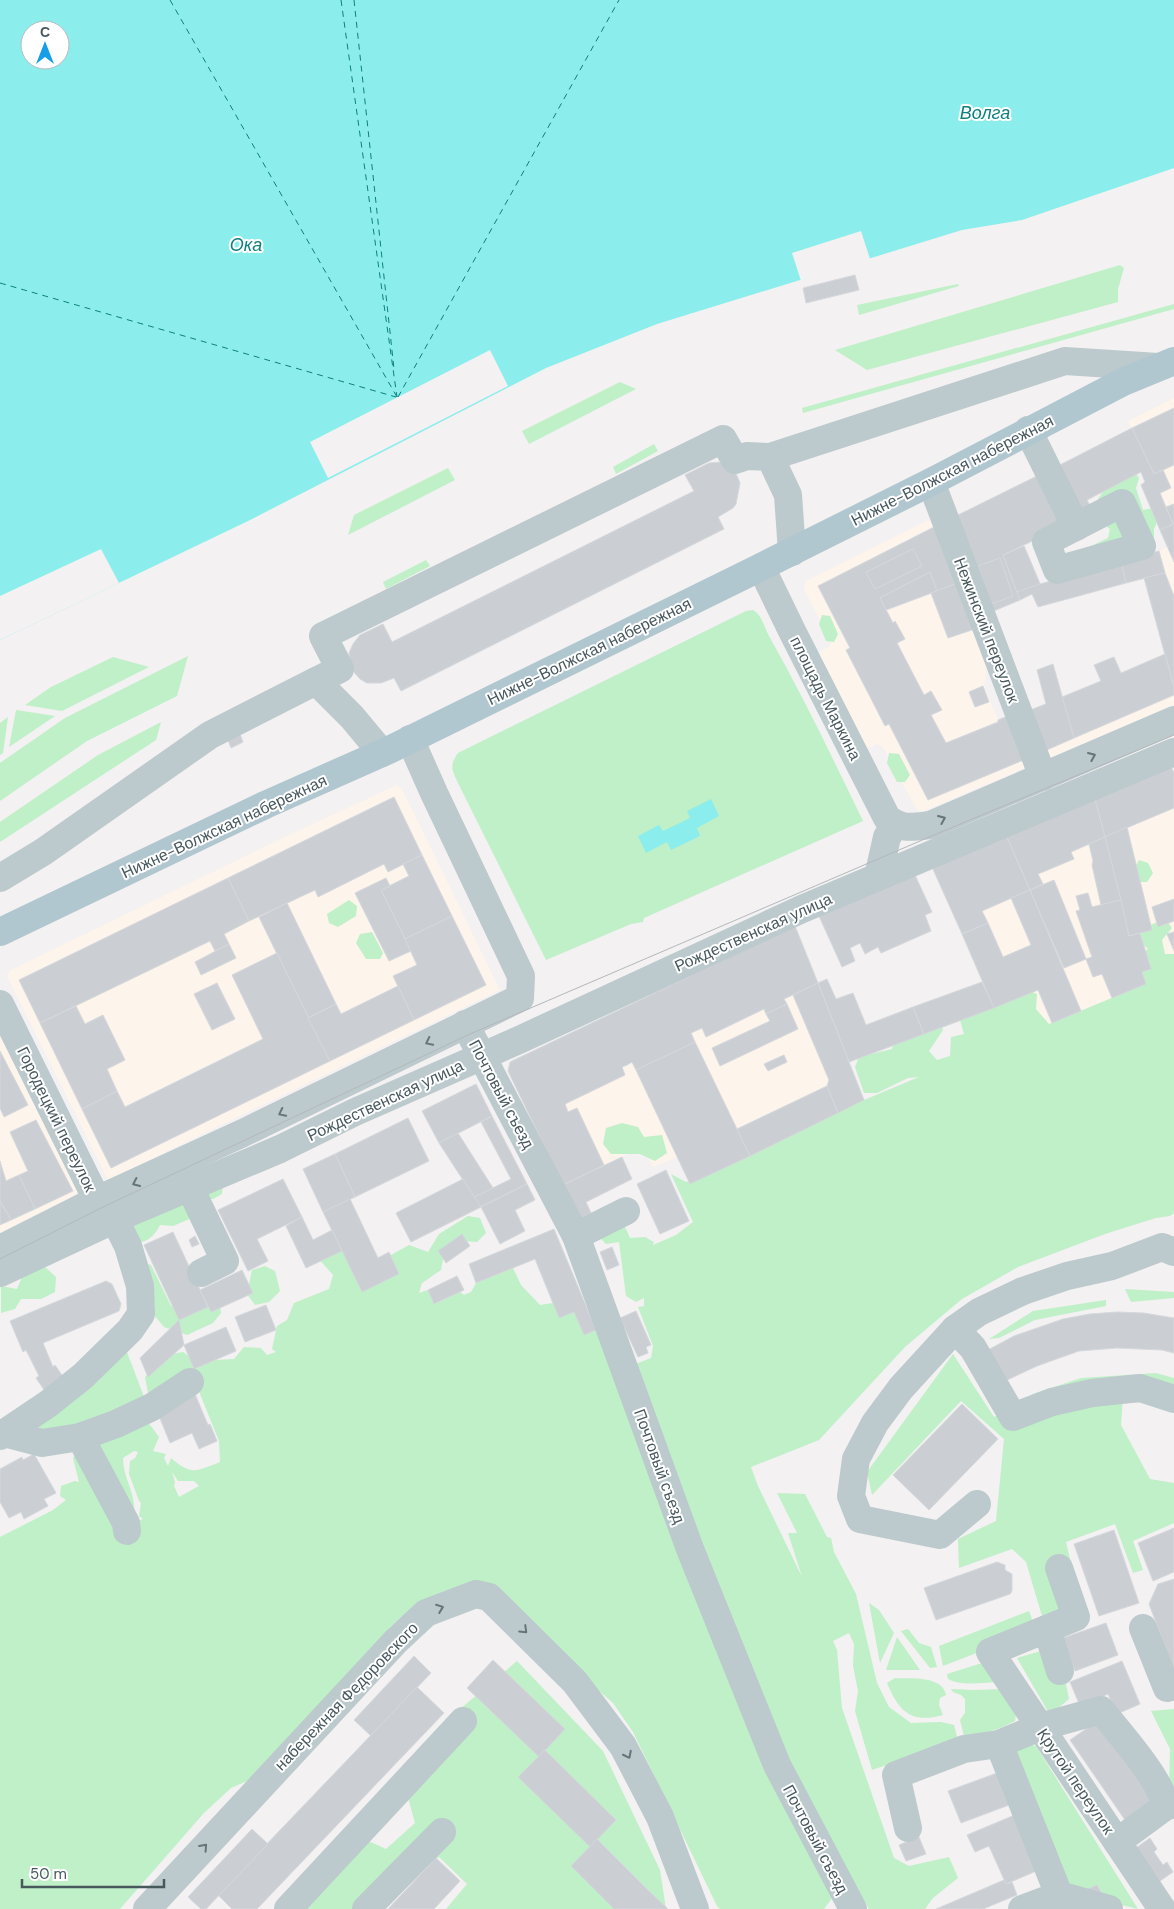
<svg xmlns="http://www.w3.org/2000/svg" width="1174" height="1909" font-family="'DM Sans',sans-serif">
	<rect width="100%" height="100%" fill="#f3f1f1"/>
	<!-- commercial -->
	<g fill="#fdf4eb">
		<polygon points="1174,398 1174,705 1047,759 1025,712 1046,704 1037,670 1053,664 1063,697 1101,681 1094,665 1114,657 1121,672 1165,654 1144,578 1165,572 1159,551 1167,547 1173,524 1154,474 1128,421"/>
		<polygon points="935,517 987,667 984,686 998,720 1010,715 1025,768 924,811 920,811 916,808 882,746 877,744 869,748 863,747 819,657 820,651 829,647 831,642 804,589 804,585 806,581"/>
		<polygon points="1162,745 1174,773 1174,975 1146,984 1009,1041 932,868"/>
		<polygon points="397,785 402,789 409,803 500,990 108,1180 8,978 8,974 11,970 289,835"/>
		<polygon points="795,926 864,1100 690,1184 677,1157 653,1167 643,1147 563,1185 508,1071 511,1062"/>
		<polygon points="0,1031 78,1191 74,1197 0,1234"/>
	</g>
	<!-- green -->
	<g fill="#bff0c8" fill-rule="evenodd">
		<polygon points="1120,265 1124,268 1118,289 1118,302 867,370 835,350"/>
		<polygon points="958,284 959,286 859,315 857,305"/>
		<polygon points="1174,304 1174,309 803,413 802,408"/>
		<polygon points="620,382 636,389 529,444 522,431"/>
		<polygon points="654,444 658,451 616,474 613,467"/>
		<polygon points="1131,467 1139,478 1136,488 1143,510 1154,508 1159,517 1154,529 1154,546 1089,547 1108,538 1110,529 1101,523 1098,499 1118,470"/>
		<polygon points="448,468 455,480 348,535 354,515"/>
		<polygon points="426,560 430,566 386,589 383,582"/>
		<path d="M753 610C762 615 764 627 769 636 803 696 833 759 863 821L644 918 643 922 631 924 546 960 458 783C452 770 449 766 458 753L746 611Z"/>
		<polygon points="822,615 830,616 838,634 834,642 826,641 819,624"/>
		<polygon points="188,656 177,696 87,741 0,801 0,763 65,718"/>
		<polygon points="113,657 149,667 62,711 25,705 51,687"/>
		<polygon points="16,710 55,716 9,747"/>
		<polygon points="8,717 3,753 0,755 0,723"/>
		<polygon points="161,722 156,740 0,842 0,822 98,755"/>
		<polygon points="889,753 899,754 910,775 905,782 897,782 887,763"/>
		<polygon points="1139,860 1148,863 1153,873 1147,882 1137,882 1134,870"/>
		<polygon points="349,900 357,906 356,916 338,927 329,923 327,914"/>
		<path d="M1165 919 1172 928 1162 940 1165 954H1174V1213L1170 1216 1156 1218 1105 1234 1018 1267 962 1299 905 1347 819 1440 751 1467 758 1486 802 1577 788 1533H797L777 1493 805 1494 827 1537 831 1538 834 1552 856 1594 877 1683 889 1707 911 1723 941 1722 954 1725 958 1741 872 1770 855 1711 858 1691 853 1666 854 1644 849 1633 833 1641 837 1650 842 1708 894 1858 909 1866 949 1857 958 1878 933 1898 925 1909H869L779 1756 633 1365 651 1358 653 1346 638 1307 644 1306V1298L636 1302 626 1296 619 1242 606 1244 599 1237 625 1227 630 1238 645 1237 654 1242 653 1245 676 1235 693 1222 671 1174 686 1182 710 1170 717 1171 864 1100 919 1077 908 1078 877 1093H864L855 1067 859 1057 892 1049 901 1018 936 1009 943 1030 929 1051 937 1060 950 1056 951 1037 964 1034 960 1020C962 1015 965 1006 969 1003 988 988 1016 985 1037 994L1036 1009 1049 1024 1143 985 1138 958 1148 949 1139 941 1143 928Z"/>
		<polygon points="372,932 383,953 380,959 366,959 356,943 360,934"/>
		<polygon points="622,1123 638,1127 644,1137 662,1135 667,1153 655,1161 640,1154 611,1154 603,1144 606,1128"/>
		<path d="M223 1185 222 1194 213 1199H203L194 1217 173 1226 160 1225C151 1243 140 1244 122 1243L144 1209 158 1216 161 1205Z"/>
		<path d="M468 1216 480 1218 486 1233 477 1242 461 1241 444 1253 441 1270 422 1283 419 1293 428 1290 435 1304 460 1292 464 1295 471 1292 476 1283 513 1268 521 1285 540 1305 553 1303 574 1312 584 1335 596 1330 839 1889 824 1909H720L717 1906 633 1732 613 1703 555 1653 492 1589 414 1606 390 1627 363 1663 247 1781 231 1788 204 1813 120 1909H0V1537L53 1510 66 1500 60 1496 61 1486 75 1481 79 1482 73 1458 77 1452 124 1526 143 1519 139 1516 141 1503 139 1501 129 1474 130 1461 135 1458 138 1452 134 1451 123 1458C123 1478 136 1494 134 1511L94 1440 145 1418 159 1437 153 1451 166 1454 164 1458 168 1466 171 1458C191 1476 197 1471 220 1462L219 1441 196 1384 148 1393 145 1377 166 1355 183 1352 196 1361 234 1359 244 1347 261 1348 267 1355 276 1352 272 1349 277 1326 287 1320 294 1303 329 1289 333 1275 319 1259 327 1242 382 1260 409 1245 428 1252 439 1234ZM172 1472 178 1481H194L199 1486 179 1497 174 1486 175 1482Z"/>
		<polygon points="145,1263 151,1265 171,1306 189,1307 205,1290 218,1293 221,1313 213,1323 187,1335 164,1327 153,1314 155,1303 148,1297"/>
		<polygon points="265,1266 275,1271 280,1291 269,1302 255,1305 247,1294 252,1270"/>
		<polygon points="45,1267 56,1277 55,1292 41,1299 21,1299 15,1309 1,1313 1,1286 17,1289 22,1277"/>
		<polygon points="1125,1289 1174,1292 1174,1298 1131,1302"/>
		<polygon points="1106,1300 1106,1306 1035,1320 999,1338 989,1339 1033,1311"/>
		<polygon points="125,1347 146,1402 103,1423 39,1433 38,1425"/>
		<polygon points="953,1354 994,1417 1033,1394 1081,1378 1156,1373 1174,1378 1174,1405 1123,1396 1121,1425 1150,1479 1174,1483 1174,1523 1133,1541 1143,1570 1133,1573 1115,1524 1066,1542 1082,1610 1042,1616 1026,1562 1012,1549 959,1568 958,1539 996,1521 1004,1439 961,1401 872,1495 867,1472"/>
		<polygon points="869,1603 879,1610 894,1633 880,1663"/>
		<polygon points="1029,1611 1036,1630 943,1666 939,1646"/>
		<polygon points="908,1629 919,1643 931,1647 937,1667 930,1668 901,1631"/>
		<polygon points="897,1637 920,1670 886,1670"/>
		<polygon points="1058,1646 1069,1699 1050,1715 1017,1658"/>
		<polygon points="517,1661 603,1751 660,1870 666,1909 446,1909 467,1884 439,1857 373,1909 296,1909 364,1839 386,1849 415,1823 407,1794 441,1725"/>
		<path d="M982 1663 995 1682C981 1683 961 1686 948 1679L947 1674Z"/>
		<path d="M895 1678C910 1679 942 1675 946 1695L940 1698 939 1705 943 1715C910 1724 899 1711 887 1683Z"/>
		<polygon points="951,1689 974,1690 1005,1689 1017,1707 1015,1721 1003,1727 965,1740 960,1720 965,1713 965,1699 961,1695 953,1692"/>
		<polygon points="1174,1709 1174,1792 1169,1791 1170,1749 1151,1711"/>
		<polygon points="1025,1743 1036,1746 1138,1909 1066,1891 1013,1747"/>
	</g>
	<!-- water -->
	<g fill="#8ceded" fill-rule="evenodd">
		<path d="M0 0H1174V168L1022 220 962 230 657 324 546 368 248 521 0 640ZM30 30H60V60H30Z"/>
		<polygon points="711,799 719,816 697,828 700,836 671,850 667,842 646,853 638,836 659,825 663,831 690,818 687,811"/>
	</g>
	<!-- pier -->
	<g fill="#f3f1f1">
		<polygon points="861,231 870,259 801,281 792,253"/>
		<polygon points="490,350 508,386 328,478 310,442"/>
		<polygon points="101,549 119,583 0,640 0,596"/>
	</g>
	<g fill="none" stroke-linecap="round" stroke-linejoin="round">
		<!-- ferry -->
		<g stroke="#0d807f" stroke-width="1" stroke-dasharray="6 5" stroke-linecap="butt">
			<polyline points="170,0 397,397"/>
			<polyline points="341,0 397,397"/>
			<polyline points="354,0 394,369"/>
			<polyline points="0,283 396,397"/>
			<polyline points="398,397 619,0"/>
		</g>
	</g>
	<!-- building -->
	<g fill="#cbcfd3" stroke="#d5d8dc">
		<polygon points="855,275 859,290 806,303 803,288"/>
		<polygon points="1174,408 1174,465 1154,474 1132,428"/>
		<polygon points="1132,428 1154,474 1163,470 1171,488 1160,493 1173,524 1160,530 1141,485 1145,482 1141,472 1087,500 1093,511 1079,518 1054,468"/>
		<polygon points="721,462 735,471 740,483 736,504 733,508 718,517 724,529 401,691 394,678 381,683 367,683 360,679 352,670 349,653 353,644 360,635 383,624 392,642 694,491 685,475 709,463"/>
		<polygon points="1041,474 1066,525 1003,555 1020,600 989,613 952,518"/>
		<polygon points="1174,504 1174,524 1173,524 1166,507"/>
		<polygon points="1173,524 1174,524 1174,562 1160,530"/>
		<polygon points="938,525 961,582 937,591 930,572 880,598 893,623 895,621 905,639 897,643 924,695 931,691 942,710 931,715 946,743 998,722 998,720 1010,715 1026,759 928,800 889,724 885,726 846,650 850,648 818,586"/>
		<polygon points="1024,546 1040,584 1121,561 1126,583 1038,607 1032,594 1020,600 1003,555"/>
		<polygon points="1024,546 1040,584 1017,592 1003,555"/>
		<polygon points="913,549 922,566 875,589 866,572"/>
		<polygon points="1159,551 1165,573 1126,583 1121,561"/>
		<polygon points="1000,558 1013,596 991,604 978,566"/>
		<polygon points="930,572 937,591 886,610 880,598"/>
		<polygon points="1165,573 1174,596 1174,688 1144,578"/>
		<polygon points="957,583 975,629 948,638 931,593"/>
		<polygon points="1165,654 1174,688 1174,695 1074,738 1062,697 1101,681 1094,665 1114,657 1121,673"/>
		<polygon points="1053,664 1074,738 1040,753 1025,712 1046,704 1037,670"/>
		<polygon points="983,686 989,702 975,707 969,692"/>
		<polygon points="240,734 243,742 231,748 228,740"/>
		<polygon points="1170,764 1174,773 1174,808 1105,837 1094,796"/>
		<polygon points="1094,796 1105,837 1071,852 1074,859 1038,874 1043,884 1030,890 1006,835"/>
		<polygon points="394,797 422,855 388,872 384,864 318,897 315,890 249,921 228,878"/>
		<polygon points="1127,827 1152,930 1129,936 1105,837"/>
		<polygon points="1006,835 1030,890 982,911 988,923 962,934 932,867"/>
		<polygon points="1105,837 1121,900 1101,905 1092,865 1093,861 1089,844"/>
		<polygon points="422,855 452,916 405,939 381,890 409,876 403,864"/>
		<polygon points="915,875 932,912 925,915 931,931 881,953 878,947 865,954 860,943 850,948 855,961 842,967 819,916"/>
		<polygon points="228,878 249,921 224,934 229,944 215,951 210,941 40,1023 19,980"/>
		<polygon points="386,878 390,886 381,890 411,951 389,961 355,893"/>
		<polygon points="1054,880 1086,959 1064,968 1030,890"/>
		<polygon points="1030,890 1081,1011 1052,1023 1038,990 994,1008 962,934 988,923 1003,957 1031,945 1011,898"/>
		<polygon points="1088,893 1092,907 1121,900 1129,936 1140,933 1151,969 1142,972 1146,984 1112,998 1102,974 1093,977 1086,959 1092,957 1076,911 1080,910 1076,896"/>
		<polygon points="1174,899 1174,921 1158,927 1152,907"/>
		<polygon points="287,903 336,1004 308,1018 259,917"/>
		<polygon points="452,916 486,985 414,1020 393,976 417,965 405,939"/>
		<polygon points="795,926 818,983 784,999 787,1004 766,1014 764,1009 706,1037 702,1028 691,1033 695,1042 636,1070 632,1062 627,1065 622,1067 625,1075 565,1104 568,1112 577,1108 604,1165 563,1185 508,1071 510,1062"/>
		<polygon points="1174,932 1174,951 1167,934"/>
		<polygon points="229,944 236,958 201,975 195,962"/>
		<polygon points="277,953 330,1061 111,1168 82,1109 117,1091 125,1107 263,1039 232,975"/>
		<polygon points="827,979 836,999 853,993 866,1025 913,1007 924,1034 849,1062 818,983"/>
		<polygon points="982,982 994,1008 924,1034 913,1007"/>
		<polygon points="217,983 235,1019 212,1030 194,994"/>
		<polygon points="818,983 864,1100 838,1113 827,1086 829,1080 793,995"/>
		<polygon points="398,986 414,1020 330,1061 308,1018 336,1004 341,1014"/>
		<polygon points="787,1004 798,1029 720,1066 712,1048 770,1021 766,1014"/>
		<polygon points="76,1006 85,1024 103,1015 125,1060 107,1069 117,1091 82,1109 40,1023"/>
		<polygon points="695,1042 750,1156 690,1184 636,1070"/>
		<polygon points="0,1051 28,1105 4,1117 0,1108"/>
		<polygon points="784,1055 787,1062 768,1071 764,1064"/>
		<polygon points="476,1084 492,1116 439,1143 422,1111"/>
		<polygon points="827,1086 838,1113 750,1156 737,1129"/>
		<polygon points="492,1116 527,1184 481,1207 474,1197 511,1179 481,1122"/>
		<polygon points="408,1118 429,1161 355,1197 335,1154"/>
		<polygon points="36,1120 73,1191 35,1209 19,1175 28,1171 10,1132"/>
		<polygon points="458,1133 493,1188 474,1197 439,1143"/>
		<polygon points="335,1154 355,1197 323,1212 303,1169"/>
		<polygon points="622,1157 632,1179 586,1202 591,1213 579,1219 563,1185"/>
		<polygon points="0,1161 6,1181 19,1175 35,1209 11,1220 0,1201"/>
		<polygon points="666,1170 689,1221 660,1234 637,1184"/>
		<polygon points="283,1179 302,1217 257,1239 268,1261 248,1271 218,1210"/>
		<polygon points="463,1179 481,1207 411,1242 396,1213"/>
		<polygon points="527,1184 535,1200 515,1210 525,1231 500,1244 481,1207"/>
		<polygon points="350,1199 378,1258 389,1252 399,1274 362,1292 323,1212"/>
		<polygon points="0,1201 11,1220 0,1225"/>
		<polygon points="302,1217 313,1240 332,1230 342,1251 306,1268 286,1226"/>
		<polygon points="554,1229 596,1330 584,1335 574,1312 559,1318 535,1259 476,1283 469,1264"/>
		<polygon points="173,1232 208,1307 179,1320 144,1245"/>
		<polygon points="462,1234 470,1246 446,1263 438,1251"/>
		<polygon points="195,1236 199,1244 192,1247 189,1240"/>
		<polygon points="612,1247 619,1265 607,1270 600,1252"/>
		<polygon points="242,1270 253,1293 211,1312 200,1290"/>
		<polygon points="457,1276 464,1290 434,1304 428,1290"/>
		<polygon points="106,1281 112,1284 121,1304 119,1311 43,1343 53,1367 55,1365 68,1384 49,1397 36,1378 39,1376 26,1350 23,1352 10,1321"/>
		<polygon points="266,1305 276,1330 245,1342 235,1317"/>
		<polygon points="636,1311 651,1345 646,1347 648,1353 638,1357 620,1318"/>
		<polygon points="1117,1312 1144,1313 1174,1318 1174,1353 1162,1350 1117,1348 1079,1351 1037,1366 1005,1381 988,1350 1014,1336 1063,1319 1090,1314"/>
		<polygon points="179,1320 184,1345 148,1377 140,1358"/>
		<polygon points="226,1327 236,1351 194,1369 184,1345"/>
		<polygon points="195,1394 208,1425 210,1424 217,1441 199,1449 192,1433 170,1443 157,1411"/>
		<polygon points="962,1404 998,1439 929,1510 893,1475"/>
		<polygon points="34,1454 56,1493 44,1499 48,1506 24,1519 21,1512 9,1518 0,1502 0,1469 22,1457 23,1460"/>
		<polygon points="1174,1528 1174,1572 1153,1581 1138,1543"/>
		<polygon points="1114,1530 1139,1603 1099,1616 1074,1544"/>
		<polygon points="997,1562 1005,1565 1005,1570 1012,1574 1012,1591 1010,1594 936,1620 924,1588"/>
		<polygon points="1174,1579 1174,1670 1149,1604 1158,1584"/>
		<polygon points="1106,1623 1118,1655 1075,1671 1063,1638"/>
		<polygon points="414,1656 431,1673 371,1736 354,1720"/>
		<polygon points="493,1660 565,1729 539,1757 467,1688"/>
		<polygon points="1122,1661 1140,1704 1117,1714 1108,1694 1080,1706 1070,1682"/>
		<polygon points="417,1687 444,1713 257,1909 232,1909 218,1895"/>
		<polygon points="1099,1720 1154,1801 1125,1820 1070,1740"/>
		<polygon points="545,1750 616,1820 590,1847 518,1777"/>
		<polygon points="997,1773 1009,1805 961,1823 948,1791"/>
		<polygon points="1017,1814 1041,1869 1006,1884 989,1846 975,1852 967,1835"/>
		<polygon points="252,1829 268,1844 206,1909 201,1909 188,1897"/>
		<polygon points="919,1837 926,1854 906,1861 899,1845"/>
		<polygon points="1150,1838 1157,1849 1154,1852 1163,1865 1167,1862 1173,1872 1160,1881 1136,1848"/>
		<polygon points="597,1839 649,1891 668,1909 614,1909 571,1866"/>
		<polygon points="436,1858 460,1881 434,1909 388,1909"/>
		<polygon points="1004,1880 1006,1884 1012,1882 1017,1895 983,1909 936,1909"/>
		<polygon points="1097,1885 1102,1894 1088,1889"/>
	</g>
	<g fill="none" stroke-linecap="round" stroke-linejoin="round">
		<!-- minor -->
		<g stroke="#bcc9cd" stroke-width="28">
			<polyline points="1028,430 1076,527"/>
			<polyline points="770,457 1065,361 1158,367"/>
			<polyline points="931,482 1043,777"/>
			<polygon points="1122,503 1142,546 1057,570 1046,542"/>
			<path d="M761 567 793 633 887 818C901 830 913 827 930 825L1174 720"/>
			<polyline points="316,681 340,669 323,636 723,439 735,460 747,456 770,457 788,495 792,552"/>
			<polyline points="878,877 887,837 895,825"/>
			<polyline points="0,878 43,852 210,735 316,681 352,717 382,753"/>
			<polyline points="0,1004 101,1208 118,1226 128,1246 140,1286 141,1314 130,1330 83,1376 48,1404 0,1436"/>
			<polyline points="465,1024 576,1236 690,1549 777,1765 853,1909"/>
			<polyline points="183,1173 225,1261 201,1273"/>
			<polyline points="576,1236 626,1211"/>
			<polyline points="0,1249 97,1200 243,1133 520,998 521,976 434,793 410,739"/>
			<polyline points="0,1273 126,1214 280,1149 355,1112 519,1040 802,909 1174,752"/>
			<polyline points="955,1329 973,1348 1013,1417 1052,1402 1092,1393 1140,1388 1174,1399"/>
			<polyline points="4,1433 42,1443 80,1437 116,1424 152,1407 190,1382"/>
			<polyline points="80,1437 126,1523 127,1531"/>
			<polyline points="977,1504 940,1535 860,1519 851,1496 856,1459 875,1423 901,1388 955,1329 979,1312 1023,1291 1067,1276 1112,1266 1162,1247 1174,1252"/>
			<polyline points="1059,1568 1076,1617 990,1652 1162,1909"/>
			<polyline points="1143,1628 1167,1688 1174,1686"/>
			<polyline points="1047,1629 1060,1671"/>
			<polyline points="999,1744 1059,1895 1022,1909"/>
			<path d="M908 1828 896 1775 964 1749 999 1744 1040 1727 1101 1710C1120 1734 1160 1778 1166 1806"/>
			<polyline points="1117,1842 1166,1806 1174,1805"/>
			<polyline points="1059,1895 1109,1909"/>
			<polyline points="147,1909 396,1641 426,1613 476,1594 489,1597 575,1682 623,1746 660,1817 695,1909"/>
			<polyline points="288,1909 463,1721"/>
			<polyline points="366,1909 442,1832"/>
		</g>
		<!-- major -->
		<polyline stroke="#b0c7cf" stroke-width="28" points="0,932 265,805 389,750 761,567 931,482 1123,382 1174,361"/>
		<!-- tram -->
		<polyline stroke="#b3b8bb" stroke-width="1" points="0,1259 101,1208 470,1034 934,835 1174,735"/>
	</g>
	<!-- one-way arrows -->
	<defs><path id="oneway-chevron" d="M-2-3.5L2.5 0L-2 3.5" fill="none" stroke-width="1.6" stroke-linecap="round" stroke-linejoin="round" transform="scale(1.25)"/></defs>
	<g stroke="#65757a">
		<use href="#oneway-chevron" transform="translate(1092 756) rotate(-23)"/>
		<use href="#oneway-chevron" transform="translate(942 819) rotate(-23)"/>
		<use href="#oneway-chevron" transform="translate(429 1042) rotate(154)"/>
		<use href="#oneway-chevron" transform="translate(282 1113) rotate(154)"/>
		<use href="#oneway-chevron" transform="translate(136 1183) rotate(155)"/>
		<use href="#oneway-chevron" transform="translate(440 1608) rotate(-21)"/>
		<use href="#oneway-chevron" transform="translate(524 1630) rotate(44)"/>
		<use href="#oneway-chevron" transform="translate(628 1755) rotate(63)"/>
		<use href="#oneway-chevron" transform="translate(204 1847) rotate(-48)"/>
	</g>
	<g text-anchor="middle" stroke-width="4" stroke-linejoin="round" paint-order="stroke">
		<!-- street labels -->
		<g font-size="16" fill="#48595e" stroke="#fff">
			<text transform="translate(952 470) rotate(-27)" y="6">Нижне-Волжская набережная</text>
			<text transform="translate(987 630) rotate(69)" y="6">Нежинский переулок</text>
			<text transform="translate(589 651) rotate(-26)" y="6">Нижне-Волжская набережная</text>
			<text transform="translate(826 698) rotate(63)" y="6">площадь Маркина</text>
			<text transform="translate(224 826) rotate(-25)" y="6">Нижне-Волжская набережная</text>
			<text transform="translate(753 932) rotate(-24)" y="6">Рождественская улица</text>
			<text transform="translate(502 1094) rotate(62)" y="6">Почтовый съезд</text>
			<text transform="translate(385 1100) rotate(-25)" y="6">Рождественская улица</text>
			<text transform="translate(57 1119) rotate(64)" y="6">Городецкий переулок</text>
			<text transform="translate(660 1466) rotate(70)" y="6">Почтовый съезд</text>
			<text transform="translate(346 1696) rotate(-46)" y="6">набережная Федоровского</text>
			<text transform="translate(1076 1781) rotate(56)" y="6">Крутой переулок</text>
			<text transform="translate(816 1839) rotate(62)" y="6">Почтовый съезд</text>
		</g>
		<!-- water labels -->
		<g font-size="18" font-style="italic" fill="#0d807f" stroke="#fff">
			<text x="985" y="119">Волга</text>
			<text x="246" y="251">Ока</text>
		</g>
	</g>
	<!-- north arrow -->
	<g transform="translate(45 45)"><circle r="24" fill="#ffffff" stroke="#b6bdbf"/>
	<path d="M0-4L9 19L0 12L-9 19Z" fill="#179ee6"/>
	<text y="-8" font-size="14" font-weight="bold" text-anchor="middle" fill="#48595e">С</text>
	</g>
	<!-- scale -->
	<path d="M22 1879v8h142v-8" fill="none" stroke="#48595e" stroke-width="2.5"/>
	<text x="30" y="1879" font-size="15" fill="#48595e" stroke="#ffffff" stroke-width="4" paint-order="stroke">50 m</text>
</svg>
